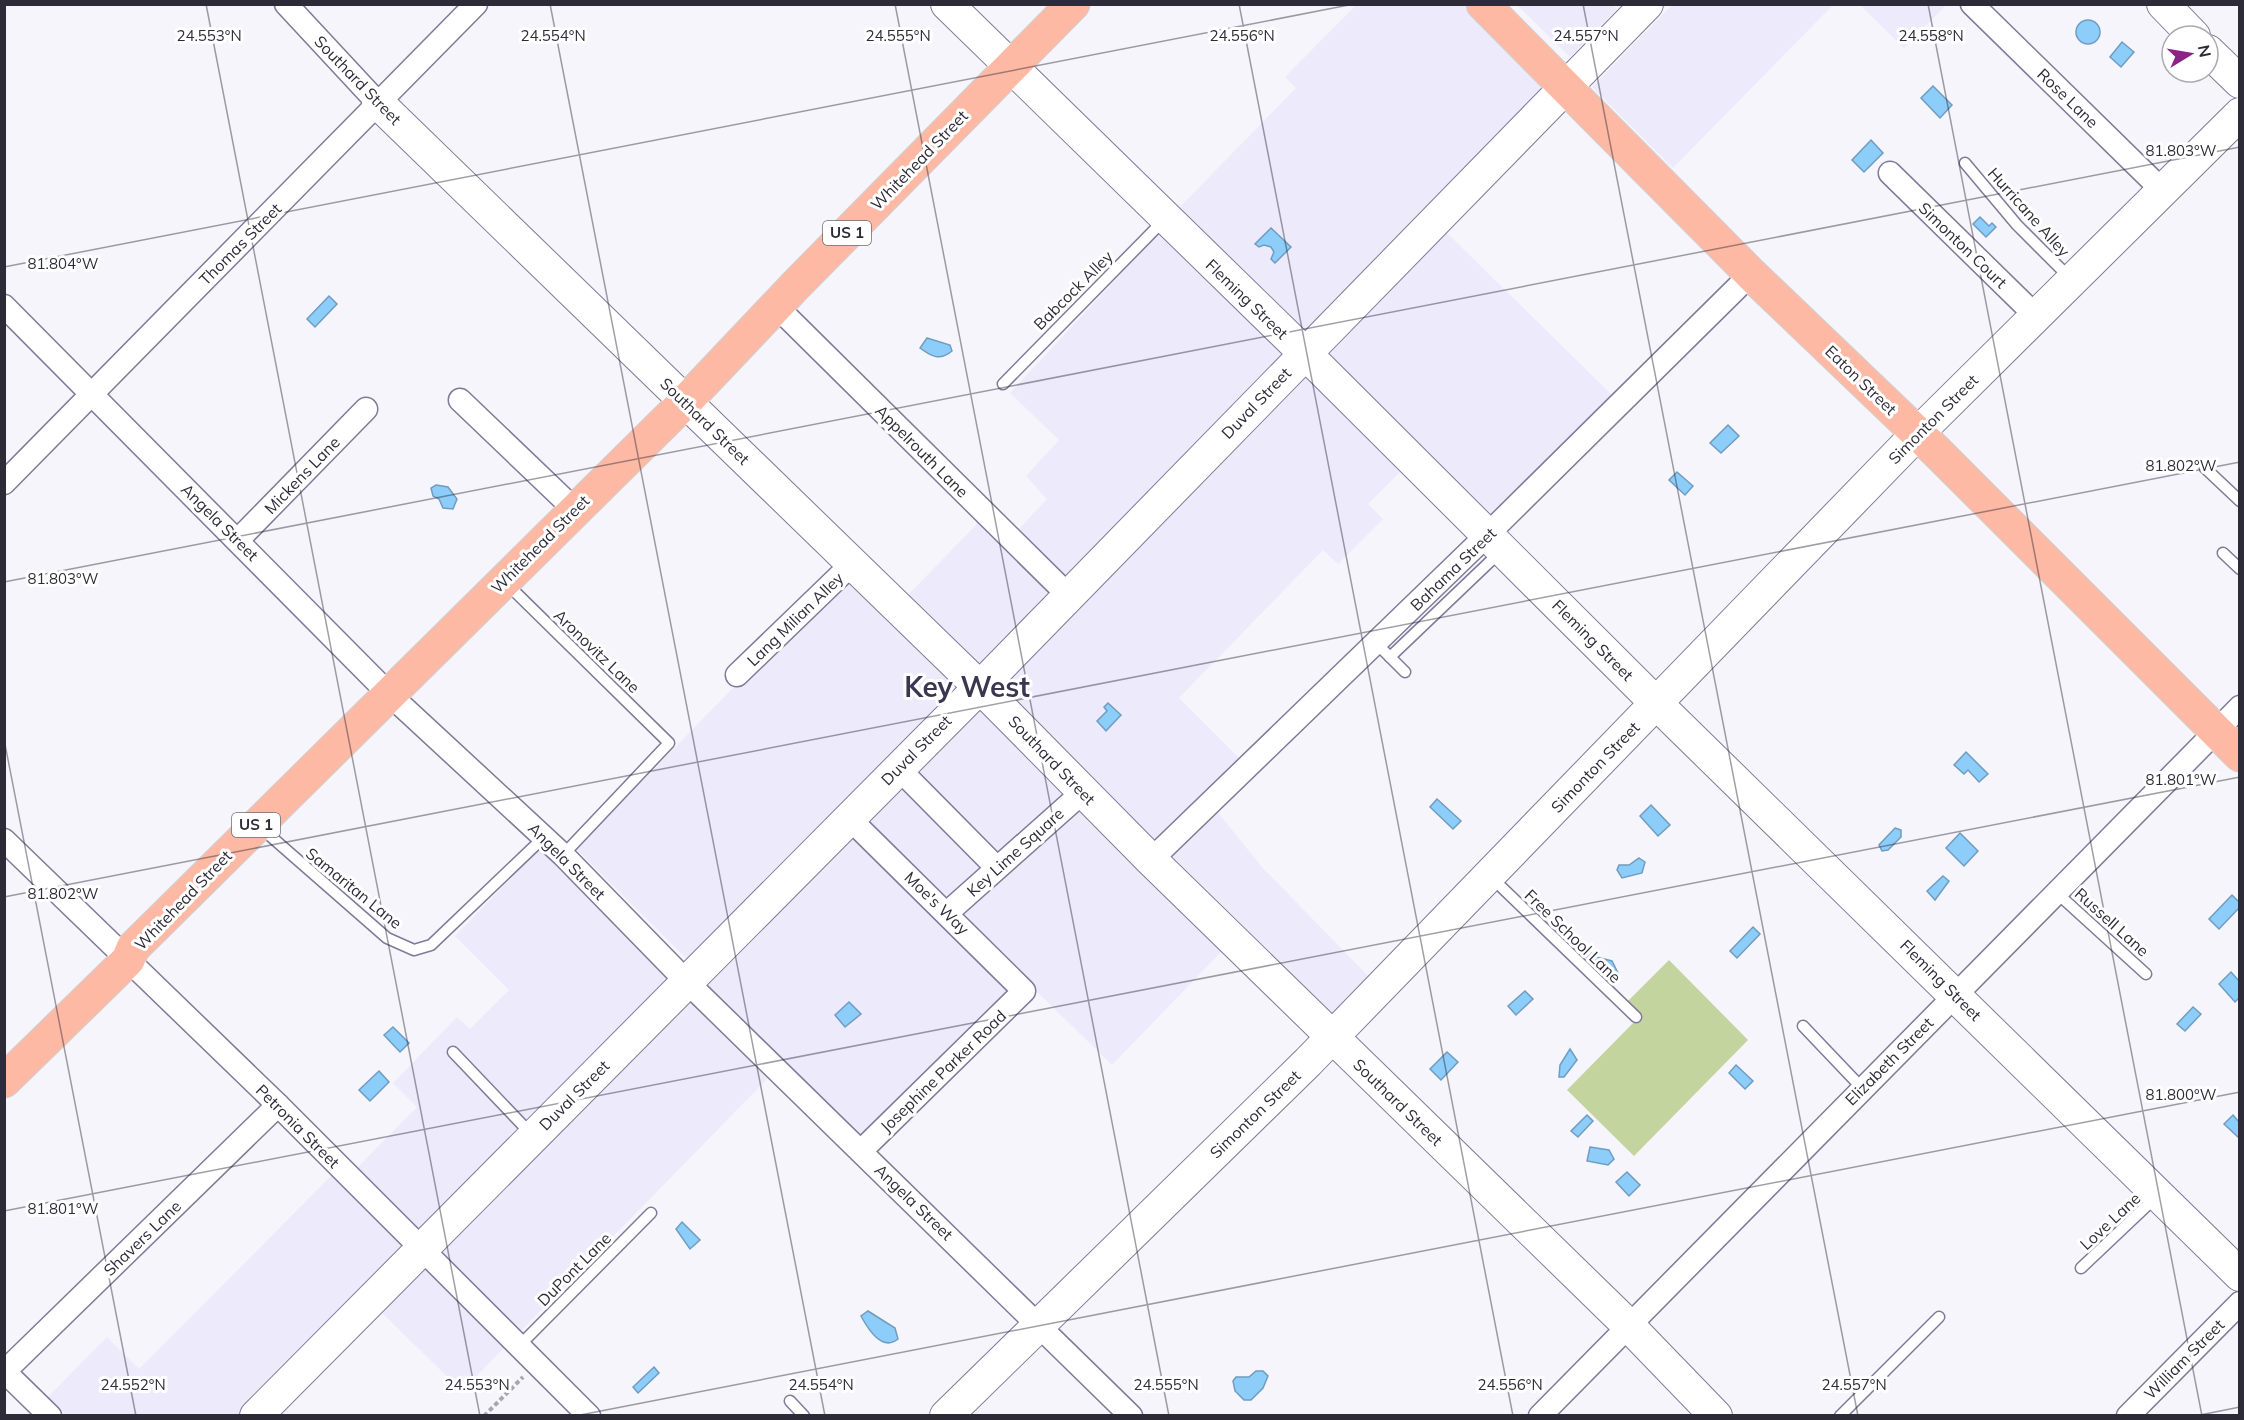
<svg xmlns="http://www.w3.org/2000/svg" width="2244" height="1420" font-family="Mulish,sans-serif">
	<rect width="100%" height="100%" fill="#f6f5fc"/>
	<!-- built -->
	<g fill="#edeafb">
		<polygon points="1673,4 1833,5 1673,168 1592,87"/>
		<polygon points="1356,5 1463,5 1549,89 1307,336 1178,209 1296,88 1285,77"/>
		<polygon points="1613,5 1617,9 1570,57 1517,5"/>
		<polygon points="1860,5 1946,5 1904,48"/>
		<polygon points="1444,230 1616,399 1493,524 1322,355"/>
		<polygon points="1159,233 1283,355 1062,581 1017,531 1047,499 1026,476 1059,440 1010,393"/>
		<polygon points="1304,369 1404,468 1368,504 1383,519 1338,564 1323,550 1179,698 1241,760 1156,846 994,687"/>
		<polygon points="981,520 1053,591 978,668 906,597"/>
		<polygon points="843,575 959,689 691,963 576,849"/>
		<polygon points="976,704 1224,949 1112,1065 1026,981 866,1140 705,982"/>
		<polygon points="1215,809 1262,867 1369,977 1333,1014 1171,855"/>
		<polygon points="540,848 674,980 423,1237 355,1170 417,1107 393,1083 457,1017 470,1029 509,990 455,936"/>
		<polygon points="693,994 773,1073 462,1391 382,1313"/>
		<polygon points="335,1172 408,1245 239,1415 66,1415 48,1397 107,1337 139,1369"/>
	</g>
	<!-- green -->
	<polygon fill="#c3d49f" points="1669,960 1748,1040 1634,1156 1567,1090 1641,1015 1628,1001"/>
	<!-- water -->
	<g fill="#8ccdfa" stroke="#709cc0" stroke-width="1.5">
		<circle cx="2088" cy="32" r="12"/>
		<polygon points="2122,42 2134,52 2121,67 2110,57"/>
		<polygon points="1933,86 1952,105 1940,118 1921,98"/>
		<polygon points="1871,140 1883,153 1864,172 1852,160"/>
		<polygon points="1980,217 1989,226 1992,223 1996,227 1986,237 1973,224"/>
		<polygon points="1271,228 1291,247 1275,263 1271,259 1274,252 1271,247 1264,245 1259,247 1255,244"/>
		<polygon points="329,296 337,304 315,327 307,319"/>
		<path d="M927 338 950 345 952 351C940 361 932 357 920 348Z"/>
		<polygon points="1728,425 1739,436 1721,453 1710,443"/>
		<polygon points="1677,472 1693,486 1685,495 1669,480"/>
		<polygon points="436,485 448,487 457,499 453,509 443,508 439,499 433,496 431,488"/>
		<polygon points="1108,703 1121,715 1106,731 1097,721 1107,711 1104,707"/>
		<polygon points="1966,752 1988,774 1979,782 1968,770 1964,774 1954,765"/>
		<polygon points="1437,799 1461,821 1453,829 1430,807"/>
		<polygon points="1651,805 1670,825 1658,836 1640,816"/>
		<polygon points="1895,828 1901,830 1901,837 1888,850 1882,851 1879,845"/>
		<polygon points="1960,833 1978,851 1964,866 1946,848"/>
		<polygon points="1639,858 1645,862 1642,873 1622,878 1617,870 1619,865 1629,865"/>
		<polygon points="1943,876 1949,881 1935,900 1927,891"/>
		<polygon points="2232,895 2239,902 2239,908 2219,929 2209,919"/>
		<polygon points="1753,927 1760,934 1737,958 1730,951"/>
		<polygon points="1592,953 1596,957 1612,961 1619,975 1617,982 1612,985 1587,958"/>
		<polygon points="2231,972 2239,981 2239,998 2235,1002 2219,984"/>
		<polygon points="1525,991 1533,999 1516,1015 1508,1006"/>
		<polygon points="849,1002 861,1014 845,1027 835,1015"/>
		<polygon points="2193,1007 2201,1014 2185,1031 2177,1024"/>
		<polygon points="393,1027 409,1043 400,1052 384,1035"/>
		<polygon points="1570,1049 1577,1060 1564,1077 1559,1077 1560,1065"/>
		<polygon points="1447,1052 1458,1062 1441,1080 1430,1069"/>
		<polygon points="1736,1065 1753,1081 1745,1089 1729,1073"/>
		<polygon points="379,1071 389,1082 370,1101 359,1090"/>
		<polygon points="1587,1115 1593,1121 1578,1137 1571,1131"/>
		<polygon points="2233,1115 2239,1122 2239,1138 2224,1124"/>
		<polygon points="1590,1147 1609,1150 1614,1159 1608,1165 1587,1161"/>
		<polygon points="1627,1172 1640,1185 1629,1196 1616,1182"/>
		<polygon points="682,1222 700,1240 690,1249 676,1229"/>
		<path d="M868 1311 895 1328 898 1339C882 1352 868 1329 861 1316Z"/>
		<polygon points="654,1367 659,1373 638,1393 633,1387"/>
		<polygon points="1256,1371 1263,1371 1268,1376 1263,1388 1251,1400 1244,1400 1235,1391 1233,1381 1236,1377 1249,1377"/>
	</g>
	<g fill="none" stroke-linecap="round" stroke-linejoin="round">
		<defs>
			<g id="lane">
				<polyline points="1965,163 2017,225 2070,278"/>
				<polyline points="1003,384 1165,219"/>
				<polyline points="2205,468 2240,501"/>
				<polyline points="2223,553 2240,569"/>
				<polyline points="506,583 669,743 563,855"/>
				<polyline points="1376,643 1405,672"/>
				<polyline points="1390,657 1500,552"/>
				<polyline points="260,827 387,938 414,950 431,945 544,837"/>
				<polyline points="1492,878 1636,1017"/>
				<polyline points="2058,894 2146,974"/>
				<polyline points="1803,1026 1862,1088"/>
				<polyline points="453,1052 533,1136"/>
				<polyline points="2081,1268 2156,1197"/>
				<polyline points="519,1346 651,1213"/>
				<polyline points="790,1401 804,1416"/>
				<polyline points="1840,1416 1939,1317"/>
			</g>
			<g id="street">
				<polyline points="286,4 378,103"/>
				<polyline points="1972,4 2163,191"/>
				<polyline points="1890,173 2036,316"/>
				<polyline points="775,305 1069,596"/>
				<polyline points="4,306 389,694 563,855 687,982 1131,1416"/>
				<polyline points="460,400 575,510"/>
				<polyline points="4,483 476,4"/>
				<polyline points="238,540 366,409"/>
				<polyline points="737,675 852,564"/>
				<polyline points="898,768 997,868"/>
				<polyline points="848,817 1024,991 861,1151"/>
				<polyline points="4,840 278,1105 589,1416"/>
				<polyline points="1151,860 1487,535 1751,274"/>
				<polyline points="947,913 1083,792"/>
				<polyline points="4,1371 50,1416"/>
				<polyline points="5,1371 278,1105"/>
				<polyline points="1540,1416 2240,707"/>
				<polyline points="2128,1416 2240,1303"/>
			</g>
			<g id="secondary">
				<polyline points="947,4 1321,369 1657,704 2240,1275"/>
				<polyline points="2163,4 2194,36"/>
				<polyline points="2208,51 2240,82"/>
				<polyline points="378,103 993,700 1151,860 1628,1325 1716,1416"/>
				<polyline points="256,1416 979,688 1647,4"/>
				<polyline points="946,1416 1308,1062 1918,433 2240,114"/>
			</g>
			<g id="primary">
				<polyline points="1483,4 1751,274 1936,451 2240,755"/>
				<polyline points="4,1081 128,960 133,948 686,401 795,286 1073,4"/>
			</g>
		</defs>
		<!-- lane casing -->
		<use href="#lane" stroke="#807a98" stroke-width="13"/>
		<!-- street casing -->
		<use href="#street" stroke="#807a98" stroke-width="25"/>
		<!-- secondary casing -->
		<use href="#secondary" stroke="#807a98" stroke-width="34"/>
		<!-- primary casing -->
		<use href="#primary" stroke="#d1d0d3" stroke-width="35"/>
		<!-- path -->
		<polyline stroke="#a8a6b0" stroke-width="4" stroke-dasharray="4.5 3" stroke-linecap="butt" points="484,1416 523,1377"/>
		<!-- lane -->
		<use href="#lane" stroke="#fff" stroke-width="10"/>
		<!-- street -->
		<use href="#street" stroke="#fff" stroke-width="22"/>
		<!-- secondary -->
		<use href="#secondary" stroke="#fff" stroke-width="32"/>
		<!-- primary -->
		<use href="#primary" stroke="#fdb9a4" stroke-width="33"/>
	</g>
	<!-- ticks -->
	<path fill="none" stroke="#2e2b38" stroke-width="1.5" stroke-opacity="0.45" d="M206 4 480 1416M550 4 825 1416M895 4 1169 1416M1239 4 1513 1416M1583 4 1858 1416M1928 4 2202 1416M4 267 1354 4M4 582 2240 147M4 739 136 1416M4 897 2240 462M4 1211 2240 777M575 1416 2240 1092M2195 1416 2240 1407"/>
	<g text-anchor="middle" stroke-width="6" stroke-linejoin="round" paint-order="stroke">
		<!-- shield labels -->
		<g fill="#fff" stroke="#6d6b74" stroke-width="1.5">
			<rect x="823" y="221" width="48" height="24" rx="4.5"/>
			<rect x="232" y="813" width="48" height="24" rx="4.5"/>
		</g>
		<g font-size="15" font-weight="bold" fill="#2e2b38">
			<text x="847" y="238">US 1</text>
			<text x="256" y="830">US 1</text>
		</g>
		<!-- street labels -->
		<g font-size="16" fill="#2e2b38" stroke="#fff">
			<text transform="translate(358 80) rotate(46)" y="6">Southard Street</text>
			<text transform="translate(2068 98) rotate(44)" y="6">Rose Lane</text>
			<text transform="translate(919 160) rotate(-46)" y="6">Whitehead Street</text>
			<text transform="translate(2029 212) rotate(48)" y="6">Hurricane Alley</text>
			<text transform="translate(240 244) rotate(-45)" y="6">Thomas Street</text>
			<text transform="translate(1963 245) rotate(44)" y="6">Simonton Court</text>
			<text transform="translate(1073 290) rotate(-45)" y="6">Babcock Alley</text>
			<text transform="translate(1247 299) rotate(44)" y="6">Fleming Street</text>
			<text transform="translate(1861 380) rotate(44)" y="6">Eaton Street</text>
			<text transform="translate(1256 403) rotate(-46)" y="6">Duval Street</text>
			<text transform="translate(1933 419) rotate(-45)" y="6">Simonton Street</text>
			<text transform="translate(705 421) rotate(44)" y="6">Southard Street</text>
			<text transform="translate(922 451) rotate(45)" y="6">Appelrouth Lane</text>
			<text transform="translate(302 475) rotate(-46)" y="6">Mickens Lane</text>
			<text transform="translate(220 522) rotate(45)" y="6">Angela Street</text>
			<text transform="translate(540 544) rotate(-45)" y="6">Whitehead Street</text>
			<text transform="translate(1453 569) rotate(-44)" y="6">Bahama Street</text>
			<text transform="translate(795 619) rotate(-44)" y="6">Lang Milian Alley</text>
			<text transform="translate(1593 640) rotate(45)" y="6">Fleming Street</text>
			<text transform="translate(597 651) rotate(44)" y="6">Aronovitz Lane</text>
			<text transform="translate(916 750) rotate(-45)" y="6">Duval Street</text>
			<text transform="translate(1052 760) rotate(46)" y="6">Southard Street</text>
			<text transform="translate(1595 767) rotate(-46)" y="6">Simonton Street</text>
			<text transform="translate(1015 852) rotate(-42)" y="6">Key Lime Square</text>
			<text transform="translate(567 861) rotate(45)" y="6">Angela Street</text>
			<text transform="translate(354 888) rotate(39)" y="6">Samaritan Lane</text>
			<text transform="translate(183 900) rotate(-46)" y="6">Whitehead Street</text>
			<text transform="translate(937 903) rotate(44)" y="6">Moe's Way</text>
			<text transform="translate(2112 922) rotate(42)" y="6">Russell Lane</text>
			<text transform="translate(1573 936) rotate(44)" y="6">Free School Lane</text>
			<text transform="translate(1941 980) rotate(45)" y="6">Fleming Street</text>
			<text transform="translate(1889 1061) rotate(-45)" y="6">Elizabeth Street</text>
			<text transform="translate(943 1071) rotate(-44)" y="6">Josephine Parker Road</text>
			<text transform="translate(574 1095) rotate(-45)" y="6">Duval Street</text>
			<text transform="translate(1398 1102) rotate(44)" y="6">Southard Street</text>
			<text transform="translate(1255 1114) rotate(-44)" y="6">Simonton Street</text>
			<text transform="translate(298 1126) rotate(45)" y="6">Petronia Street</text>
			<text transform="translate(914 1202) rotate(44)" y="6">Angela Street</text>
			<text transform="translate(2110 1221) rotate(-43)" y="6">Love Lane</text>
			<text transform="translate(142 1238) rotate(-44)" y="6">Shavers Lane</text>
			<text transform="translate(574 1269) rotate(-45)" y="6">DuPont Lane</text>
			<text transform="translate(2184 1359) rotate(-45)" y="6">William Street</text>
		</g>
		<!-- town labels -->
		<g font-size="28" font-weight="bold" fill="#3b364f" stroke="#fff">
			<text x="967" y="697">Key West</text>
		</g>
	</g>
	<g font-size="15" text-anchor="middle" fill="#2e2b38" stroke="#fff" stroke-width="6" stroke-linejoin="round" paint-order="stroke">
		<text x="209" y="41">24.553°N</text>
		<text x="553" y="41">24.554°N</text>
		<text x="898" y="41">24.555°N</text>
		<text x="1242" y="41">24.556°N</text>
		<text x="1586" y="41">24.557°N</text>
		<text x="1931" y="41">24.558°N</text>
		<text x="2181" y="156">81.803°W</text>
		<text x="63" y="269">81.804°W</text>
		<text x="2181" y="471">81.802°W</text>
		<text x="63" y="584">81.803°W</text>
		<text x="2181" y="785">81.801°W</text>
		<text x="63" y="899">81.802°W</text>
		<text x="2181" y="1100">81.800°W</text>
		<text x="63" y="1214">81.801°W</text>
		<text x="133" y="1390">24.552°N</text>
		<text x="477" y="1390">24.553°N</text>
		<text x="821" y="1390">24.554°N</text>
		<text x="1166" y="1390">24.555°N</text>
		<text x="1510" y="1390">24.556°N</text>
		<text x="1854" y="1390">24.557°N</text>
	</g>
	<!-- border -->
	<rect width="2244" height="1420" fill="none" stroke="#2e2b38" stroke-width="12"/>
	<!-- north arrow -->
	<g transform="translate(2190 54) rotate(79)"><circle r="28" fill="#ffffff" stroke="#abaaaf" stroke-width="1.5"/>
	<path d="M0-4.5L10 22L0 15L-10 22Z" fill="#8e2387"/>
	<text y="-9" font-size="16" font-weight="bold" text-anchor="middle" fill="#2e2b38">N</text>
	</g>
</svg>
